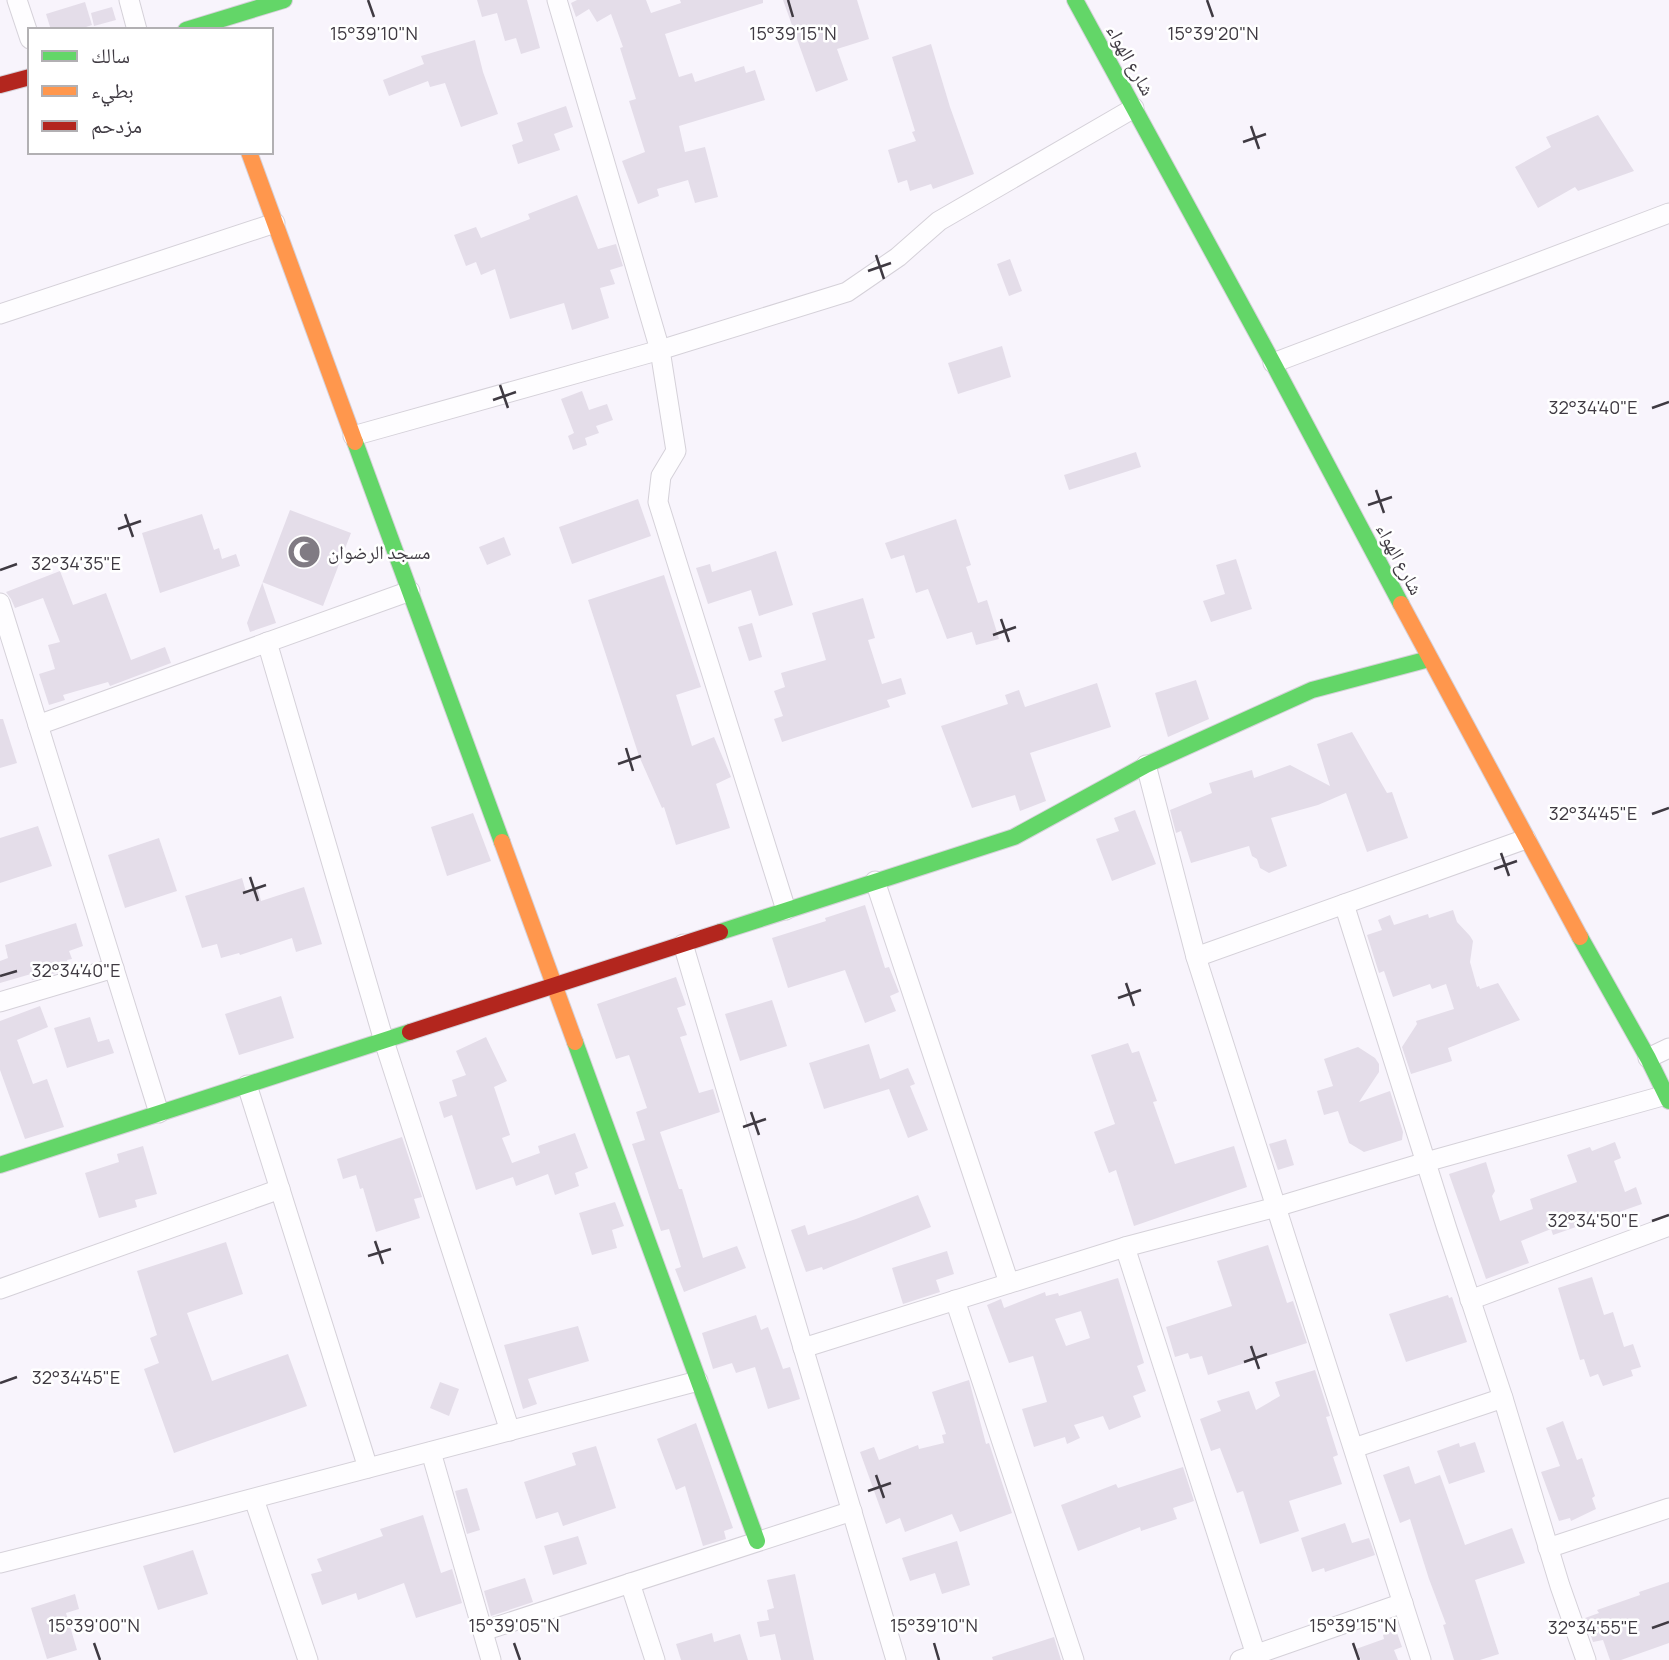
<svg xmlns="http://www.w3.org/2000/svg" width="1669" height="1660" font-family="Manrope,'Noto Naskh Arabic',sans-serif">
	<rect width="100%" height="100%" fill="#f8f4fc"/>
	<!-- building -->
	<g fill="#e4dde9" fill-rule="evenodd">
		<polygon points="477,0 527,0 540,48 521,54 516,38 505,41 497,13 482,17"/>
		<polygon points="577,0 646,0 651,13 681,3 680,0 763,0 763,3 665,34 679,77 692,73 695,82 744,66 746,73 755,70 765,100 679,126 685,152 705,147 718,197 695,203 688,180 657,189 659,196 638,204 622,161 645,152 629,101 636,99 620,48 623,47 611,14 597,22 589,9 576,17 571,3"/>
		<polygon points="783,0 857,0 869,39 837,49 848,80 816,92"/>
		<polygon points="85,2 92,25 77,30 51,30 46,14"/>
		<polygon points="112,7 116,20 94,26 91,13"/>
		<polygon points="475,40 483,72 498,114 461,127 445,83 430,87 428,81 389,96 383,80 424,64 421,56"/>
		<polygon points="931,44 950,107 974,174 933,189 931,184 910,191 907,180 898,183 888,150 916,141 912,132 915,131 892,57"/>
		<polygon points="566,106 573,127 554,134 560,150 518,164 512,145 523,141 517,123"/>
		<polygon points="1598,115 1634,171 1578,191 1575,187 1538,208 1515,167 1551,147 1546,137"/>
		<polygon points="577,195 598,249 616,244 623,266 610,270 615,284 600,288 609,318 572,330 564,303 510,319 495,269 481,275 476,262 466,266 454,235 476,227 481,238 530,219 528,214"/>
		<polygon points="1010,259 1022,291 1009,296 997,264"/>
		<polygon points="1002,346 1011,377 958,394 948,363"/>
		<polygon points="582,391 589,410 607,404 613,420 596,426 599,433 585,438 587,445 573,450 568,436 574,433 561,399"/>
		<polygon points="1136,452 1141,467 1069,490 1064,475"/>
		<polygon points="638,499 651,536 572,564 559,527"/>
		<polygon points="290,510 351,533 323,606 262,582 276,623 250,632 247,623"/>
		<polygon points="202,514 214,550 219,548 222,559 236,554 240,566 160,593 142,533"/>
		<polygon points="956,519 971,565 966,567 978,603 987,600 999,639 976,645 972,632 947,639 928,589 916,593 904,555 891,559 885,543"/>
		<polygon points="504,537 511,555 487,565 479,547"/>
		<polygon points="776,551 793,605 759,616 751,590 708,604 696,568 710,564 712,572"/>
		<polygon points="1236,559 1252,609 1211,622 1203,601 1225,594 1216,565"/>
		<polygon points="60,571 73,605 106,593 131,660 165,647 171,663 110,686 108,682 63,695 65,700 49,705 39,674 55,669 48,645 60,642 43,598 15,608 11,599 6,592"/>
		<polygon points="664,575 701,687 676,695 692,746 714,737 731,777 716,784 730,828 676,845 664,807 662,808 639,756 588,600"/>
		<polygon points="863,598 875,638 868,640 882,684 901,678 906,694 887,700 890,707 782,742 774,719 783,716 774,691 785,687 781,673 826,660 812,613"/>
		<polygon points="752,623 762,657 749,661 738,627"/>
		<polygon points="1196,680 1209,719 1168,737 1155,693"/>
		<polygon points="1097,683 1111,727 1030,753 1046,801 1020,811 1015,795 972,808 941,726 1008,704 1005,695 1019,690 1025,707"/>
		<polygon points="0,719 3,719 17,763 0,768"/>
		<polygon points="1352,732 1387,793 1392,792 1408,838 1367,852 1346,793 1318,805 1271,818 1287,866 1269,873 1260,868 1257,859 1252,856 1249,846 1191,863 1181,831 1176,833 1170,810 1212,793 1209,783 1252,770 1254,778 1290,765 1330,786 1317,744"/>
		<polygon points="1135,810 1156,864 1112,881 1096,839 1119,831 1114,818"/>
		<polygon points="473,813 491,861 447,876 431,827"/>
		<polygon points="38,826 52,866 0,883 0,838"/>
		<polygon points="159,838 177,891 125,908 108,855"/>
		<polygon points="242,878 246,892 258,889 261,901 304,887 322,944 296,952 292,938 240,955 239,953 221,958 217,944 202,948 185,896"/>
		<polygon points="865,905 885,968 889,967 899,992 890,996 896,1011 865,1023 845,970 788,988 772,938 826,921 825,918"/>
		<polygon points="1453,910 1457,922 1470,936 1473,941 1470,962 1477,987 1479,986 1480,989 1498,983 1520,1020 1448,1048 1452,1061 1411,1074 1402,1047 1417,1024 1416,1021 1454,1009 1446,984 1432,989 1430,984 1393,997 1384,971 1379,973 1367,935 1382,930 1378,920 1390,915 1394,925 1428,914 1429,918"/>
		<polygon points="76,923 83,946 69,951 72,959 67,960 69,969 32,980 31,974 0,983 0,961 8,958 5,945"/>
		<polygon points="676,977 686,1005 677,1008 687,1035 680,1037 699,1093 713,1089 720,1112 660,1132 679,1189 682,1189 703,1258 737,1246 746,1268 684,1292 675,1269 681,1267 669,1229 661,1231 632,1144 645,1140 636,1112 647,1108 629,1055 616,1059 597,1004"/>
		<polygon points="281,996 294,1038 239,1055 225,1014"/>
		<polygon points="772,1000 787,1046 740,1061 725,1014"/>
		<polygon points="40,1006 48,1027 17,1040 33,1084 47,1079 64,1127 25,1139 0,1070 0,1021"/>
		<polygon points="90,1017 98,1042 109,1039 114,1053 67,1068 54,1028"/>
		<polygon points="486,1037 507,1081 494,1087 510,1135 502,1138 512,1163 540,1153 538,1146 575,1133 588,1168 575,1173 579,1186 555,1195 548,1174 516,1186 513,1177 476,1190 452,1115 444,1118 439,1102 457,1096 452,1080 466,1075 456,1051"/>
		<polygon points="1128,1043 1132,1053 1139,1051 1157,1101 1153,1102 1175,1164 1234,1146 1247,1187 1134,1226 1116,1170 1109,1173 1094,1132 1115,1124 1091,1055"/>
		<polygon points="869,1044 880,1079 908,1068 915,1084 910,1086 928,1130 908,1138 889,1089 824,1109 809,1063"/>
		<polygon points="1358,1047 1375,1058 1379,1064 1379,1072 1359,1102 1390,1091 1403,1132 1402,1140 1364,1152 1349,1143 1338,1111 1324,1115 1317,1091 1333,1086 1324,1059"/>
		<polygon points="402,1137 422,1197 414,1199 420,1218 376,1232 363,1188 360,1189 356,1175 343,1179 337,1159"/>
		<polygon points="1286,1139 1294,1165 1278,1170 1269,1144"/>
		<polygon points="1615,1142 1621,1158 1614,1161 1625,1192 1636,1187 1642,1204 1553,1235 1551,1229 1521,1241 1529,1263 1486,1279 1449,1174 1486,1162 1495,1191 1492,1196 1500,1221 1533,1209 1530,1199 1577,1182 1567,1155 1590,1147 1592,1151"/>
		<polygon points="143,1146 157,1194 135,1200 137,1207 99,1218 85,1173 119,1162 117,1154"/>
		<polygon points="918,1195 931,1227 823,1270 822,1267 806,1272 791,1230 805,1225 808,1235 856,1219"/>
		<polygon points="615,1202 624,1226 612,1230 617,1248 592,1255 579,1213"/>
		<polygon points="226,1242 243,1294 187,1313 212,1381 288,1354 307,1406 174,1453 144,1369 159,1363 150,1338 157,1335 137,1271"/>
		<polygon points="1268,1245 1287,1303 1293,1301 1307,1343 1208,1375 1202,1356 1190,1359 1188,1353 1175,1357 1166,1327 1232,1306 1217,1261"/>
		<polygon points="947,1251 954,1274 936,1280 940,1292 903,1304 892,1268"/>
		<polygon points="1592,1277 1604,1315 1613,1312 1624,1347 1633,1344 1641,1367 1631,1370 1633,1376 1603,1386 1598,1374 1590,1377 1584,1359 1580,1360 1558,1288"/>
		<path d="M1118 1278 1144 1363 1137 1366 1146 1391 1133 1396 1141 1417 1109 1430 1103 1416 1074 1425 1080 1438 1067 1444 1065 1437 1034 1447 1022 1409 1047 1402 1033 1356 1009 1363 987 1305 1001 1299 1004 1308 1045 1292 1046 1296 1058 1293 1059 1296ZM1081 1311 1090 1338 1066 1346 1055 1319Z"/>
		<polygon points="1448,1295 1449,1298 1452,1297 1467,1342 1406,1362 1389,1314"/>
		<polygon points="756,1315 761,1330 768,1327 783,1369 790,1367 800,1399 768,1409 755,1367 736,1373 732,1363 713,1369 702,1333"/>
		<polygon points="578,1326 589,1361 528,1379 537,1404 523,1409 504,1345"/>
		<polygon points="1315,1370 1330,1416 1326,1417 1338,1455 1333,1457 1342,1484 1289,1501 1299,1531 1260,1544 1243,1491 1237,1493 1220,1448 1211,1451 1200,1419 1221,1411 1217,1401 1249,1391 1256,1410 1280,1396 1275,1382"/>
		<polygon points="969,1380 986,1444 989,1443 1012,1513 960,1532 952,1514 905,1532 900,1518 886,1524 860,1452 874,1447 879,1460 918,1445 919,1449 944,1443 942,1435 946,1434 932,1392"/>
		<polygon points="440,1382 459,1389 449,1416 430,1408"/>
		<polygon points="1563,1421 1577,1460 1582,1458 1595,1496 1592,1498 1596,1509 1571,1521 1570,1518 1559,1521 1541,1472 1560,1466 1546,1428"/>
		<polygon points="696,1423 733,1528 724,1531 726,1539 703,1546 685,1486 676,1490 657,1439"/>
		<polygon points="1475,1442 1485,1472 1449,1484 1437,1451 1459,1443 1460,1447"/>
		<polygon points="596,1446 616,1508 563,1526 558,1512 536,1519 524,1482 576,1465 572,1453"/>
		<polygon points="1409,1466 1415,1484 1440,1475 1465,1545 1512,1528 1525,1563 1475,1580 1499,1654 1480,1660 1454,1660 1443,1625 1446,1624 1429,1579 1410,1519 1400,1523 1383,1475"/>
		<polygon points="1183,1467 1194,1501 1173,1508 1177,1519 1141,1531 1140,1527 1078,1551 1061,1505 1116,1484 1118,1488"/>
		<polygon points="467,1488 480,1530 467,1534 455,1491"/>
		<polygon points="423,1515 441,1573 452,1569 462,1603 416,1618 404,1583 358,1600 356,1593 322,1605 311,1574 322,1571 317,1559 383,1536 380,1529"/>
		<polygon points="1345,1523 1352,1543 1369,1538 1375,1555 1325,1572 1324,1568 1312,1572 1301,1538"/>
		<polygon points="578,1536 587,1564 553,1575 544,1546"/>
		<polygon points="957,1541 970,1585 942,1594 935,1573 910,1581 902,1558"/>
		<polygon points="193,1550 208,1594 158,1610 143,1566"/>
		<polygon points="795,1574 814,1660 781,1660 775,1634 760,1637 757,1622 769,1620 767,1610 774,1608 767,1580"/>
		<polygon points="525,1578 533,1602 491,1616 484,1591"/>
		<polygon points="1669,1582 1669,1643 1621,1660 1610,1660 1603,1640 1593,1642 1585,1618 1599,1613 1597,1610 1640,1595 1639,1592"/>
		<polygon points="75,1594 79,1609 66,1613 77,1650 47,1659 31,1608"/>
		<polygon points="1396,1630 1402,1647 1394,1650 1398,1660 1361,1660 1356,1649 1384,1639 1383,1635"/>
		<polygon points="712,1633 714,1642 740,1634 748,1660 681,1660 676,1644"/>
		<polygon points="1054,1637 1061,1660 993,1660 992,1657"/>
	</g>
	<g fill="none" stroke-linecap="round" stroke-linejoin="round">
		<defs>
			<g id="street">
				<polyline points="17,0 30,39"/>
				<polyline points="129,0 137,30"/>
				<polyline points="557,0 660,350 676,451 661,476 658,502 786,910"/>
				<polyline points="0,314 275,223"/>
				<polyline points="1273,363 1669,213"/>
				<polyline points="353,436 660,350 847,292 898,257 939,221 1134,108"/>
				<polyline points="0,603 159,1113"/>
				<polyline points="267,642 384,1041 510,1431"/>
				<polyline points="38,725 410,591"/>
				<polyline points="1146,765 1196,957 1421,1660"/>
				<polyline points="875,881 1009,1283"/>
				<polyline points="1344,904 1447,1229 1503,1398 1560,1586 1586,1660"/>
				<polyline points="683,944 896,1660"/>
				<polyline points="1196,957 1526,839"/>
				<polyline points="0,1002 114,968"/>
				<polyline points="1648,1058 1669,1048"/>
				<polyline points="247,1085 368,1468"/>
				<polyline points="1125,1247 1256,1655"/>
				<polyline points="0,1289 280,1189"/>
				<polyline points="955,1300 1074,1660"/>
				<polyline points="1470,1300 1669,1226"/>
				<polyline points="803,1348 1125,1247 1276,1207 1426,1162 1666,1095"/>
				<polyline points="1354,1448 1503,1398"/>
				<polyline points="431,1452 491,1660"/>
				<polyline points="254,1499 308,1660"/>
				<polyline points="1548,1548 1669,1508"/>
				<polyline points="0,1563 194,1514 698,1381"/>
				<polyline points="630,1583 655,1660"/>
				<polyline points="483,1631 852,1511"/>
				<polyline points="1240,1660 1403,1603"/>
			</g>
			<g id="fast">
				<polyline points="1075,0 1273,363 1401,604"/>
				<polyline points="186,30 284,0"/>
				<polyline points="355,442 502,842"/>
				<polyline points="720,932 1014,837 1146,765 1312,690 1429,659"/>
				<polyline points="1580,937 1648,1058 1669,1101"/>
				<polyline points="575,1042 757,1541"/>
				<polyline points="0,1165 410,1032"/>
			</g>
			<g id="slow">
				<polyline points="249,152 355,442"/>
				<polyline points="1401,604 1580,937"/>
				<polyline points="502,842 575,1042"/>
			</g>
			<g id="jam">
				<polyline points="0,85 30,77"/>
				<polyline points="410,1032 720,932"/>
			</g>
		</defs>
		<!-- street casing -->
		<use href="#street" stroke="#d5d1d9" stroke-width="21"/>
		<!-- fast casing -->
		<use href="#fast" stroke="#d5d1d9" stroke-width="18"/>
		<!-- slow casing -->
		<use href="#slow" stroke="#d5d1d9" stroke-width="18"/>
		<!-- jam casing -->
		<use href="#jam" stroke="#d5d1d9" stroke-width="18"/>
		<!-- street -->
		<use href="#street" stroke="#fefdff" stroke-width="19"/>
		<!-- fast -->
		<use href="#fast" stroke="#63d668" stroke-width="16"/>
		<!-- slow -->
		<use href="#slow" stroke="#ff974d" stroke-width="16"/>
		<!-- jam -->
		<use href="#jam" stroke="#b3261e" stroke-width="16"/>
	</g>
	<!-- ticks -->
	<path fill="none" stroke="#3f3a42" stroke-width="2.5" d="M368 0 374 17M788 0 793 17M1207 0 1213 17M1251 126 1259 149M1243 142 1266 134M876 255 884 279M868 271 891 263M500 385 508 408M493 400 516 392M1652 408 1669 402M1376 490 1384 513M1368 505 1392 497M125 514 133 537M118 529 141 521M0 570 17 564M1001 619 1009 642M993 635 1016 627M626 748 633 771M618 764 641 756M1652 814 1669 808M1501 853 1509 876M1494 869 1517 861M250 877 258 901M243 893 266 885M0 976 17 971M1126 983 1134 1006M1118 998 1141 990M751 1112 759 1135M743 1127 766 1119M1652 1221 1669 1215M375 1241 383 1264M368 1256 391 1249M1251 1346 1259 1369M1244 1362 1267 1354M0 1383 17 1377M876 1475 884 1498M868 1491 891 1483M1652 1628 1669 1622M94 1643 100 1660M514 1643 520 1660M934 1643 939 1660M1353 1643 1359 1660"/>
	<!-- icons -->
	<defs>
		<symbol id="mosque-disc" viewBox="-11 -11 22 22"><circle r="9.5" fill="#807b83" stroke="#fff"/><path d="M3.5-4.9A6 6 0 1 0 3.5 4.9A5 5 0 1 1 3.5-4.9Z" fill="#fff"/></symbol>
	</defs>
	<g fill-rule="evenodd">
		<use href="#mosque-disc" x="285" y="533" width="38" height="38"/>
	</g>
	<g text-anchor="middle" stroke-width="5" stroke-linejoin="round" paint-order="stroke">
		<!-- street labels -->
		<g font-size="19" fill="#3f3a42" stroke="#fff">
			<text transform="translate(1131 60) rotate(61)" y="7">شارع الهواء</text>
			<text transform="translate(1400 559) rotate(62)" y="7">شارع الهواء</text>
		</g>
		<!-- poi labels -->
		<g font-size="19" fill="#3f3a42" stroke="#fff" text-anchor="start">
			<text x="328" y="559">مسجد الرضوان</text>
		</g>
	</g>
	<g font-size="18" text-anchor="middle" fill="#3f3a42" stroke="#fff" stroke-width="5" stroke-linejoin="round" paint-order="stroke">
		<text x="374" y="40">15°39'10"N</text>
		<text x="1213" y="40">15°39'20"N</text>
		<text x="793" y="40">15°39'15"N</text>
		<text x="1593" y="414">32°34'40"E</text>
		<text x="76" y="570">32°34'35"E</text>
		<text x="1593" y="820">32°34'45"E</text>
		<text x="76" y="977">32°34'40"E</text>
		<text x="1593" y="1227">32°34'50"E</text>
		<text x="76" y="1384">32°34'45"E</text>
		<text x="94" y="1632">15°39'00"N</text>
		<text x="514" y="1632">15°39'05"N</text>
		<text x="934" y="1632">15°39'10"N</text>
		<text x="1353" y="1632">15°39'15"N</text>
		<text x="1593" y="1634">32°34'55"E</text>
	</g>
	<!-- legend -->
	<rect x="28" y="28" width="245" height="126" fill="#ffffff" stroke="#b2b0b3" stroke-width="2"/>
	<rect x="42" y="51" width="35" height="10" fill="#63d668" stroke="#b2b0b3" stroke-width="2"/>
	<text x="91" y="63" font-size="21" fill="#3f3a42">سالك</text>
	<rect x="42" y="86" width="35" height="10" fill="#ff974d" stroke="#b2b0b3" stroke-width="2"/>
	<text x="91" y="98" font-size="21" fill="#3f3a42">بطيء</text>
	<rect x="42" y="121" width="35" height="10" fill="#b3261e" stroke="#b2b0b3" stroke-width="2"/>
	<text x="91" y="133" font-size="21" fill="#3f3a42">مزدحم</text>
</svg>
